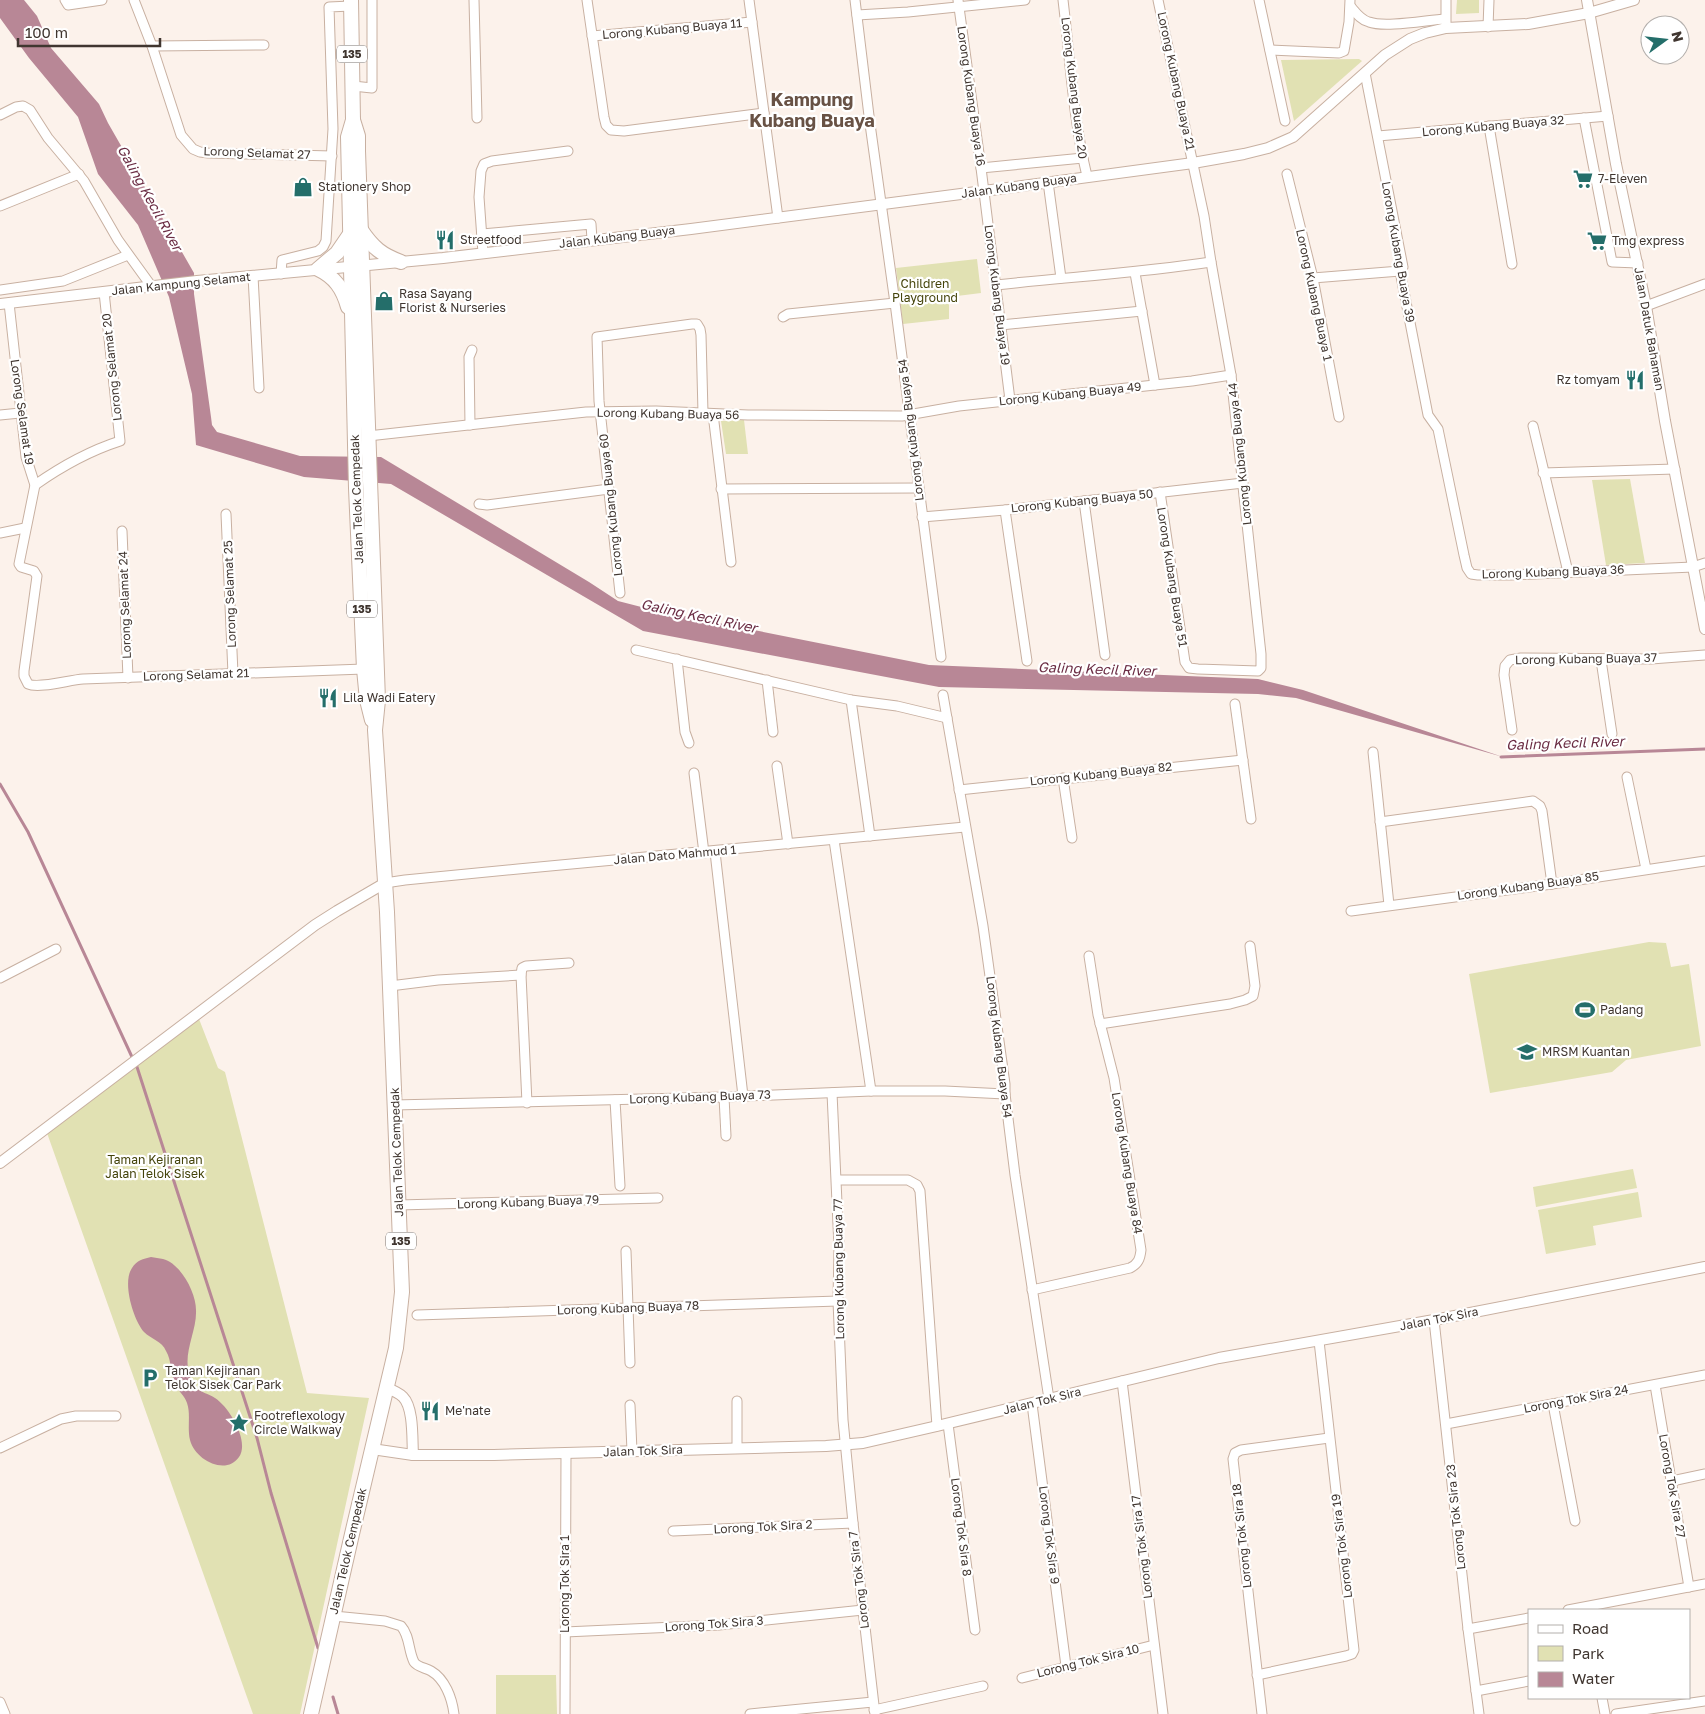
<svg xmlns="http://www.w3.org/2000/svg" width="1705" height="1714" font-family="'Golos Text',sans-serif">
	<rect width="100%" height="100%" fill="#fcf2eb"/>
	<!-- green -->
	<g fill="#e1e1b3">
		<polygon points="1457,0 1479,0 1479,13 1456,14"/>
		<polygon points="1359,59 1362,61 1294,121 1281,60"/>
		<polygon points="977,259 981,293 949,297 949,319 903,324 896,268"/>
		<polygon points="744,420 748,454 726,454 721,421"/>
		<polygon points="1630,479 1645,563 1606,565 1592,480"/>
		<polygon points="1649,942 1666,943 1671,967 1689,964 1701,1046 1626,1060 1612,1072 1490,1093 1469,974"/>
		<polygon points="199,1019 218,1068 225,1072 307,1393 369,1398 300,1714 253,1714 47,1133"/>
		<polygon points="1633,1169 1637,1188 1536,1207 1533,1187"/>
		<polygon points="1638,1192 1642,1217 1593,1226 1596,1245 1546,1254 1538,1210"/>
		<polygon points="496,1675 556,1675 557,1714 496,1714"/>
	</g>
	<!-- water -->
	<g fill="#b88796">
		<polygon points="0,0 24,0 37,16 51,48 99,104 108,123 194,273 194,294 211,417 212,425 217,432 300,456 381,457 589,582 618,601 653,610 929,665 1258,679 1303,690 1503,757 1296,698 1258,694 939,687 643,631 391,484 304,477 196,445 192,394 169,297 138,225 98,174 78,117 29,58 0,18"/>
		<path d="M151 1257C155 1258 159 1258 163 1259 180 1263 196 1292 196 1310 197 1331 183 1352 189 1373 191 1378 192 1384 195 1387 200 1392 209 1394 215 1398 229 1407 250 1441 239 1457 226 1476 195 1460 190 1440 187 1428 191 1414 187 1403 185 1396 178 1391 175 1384 170 1373 172 1361 166 1351 162 1341 151 1339 144 1332 133 1319 122 1282 132 1268 137 1260 143 1259 151 1257Z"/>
	</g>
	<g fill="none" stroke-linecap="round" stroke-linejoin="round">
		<!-- stream -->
		<g stroke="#b88796" stroke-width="3">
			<polyline points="1501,757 1705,749"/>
			<polyline points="0,784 28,832 132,1057"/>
			<polyline points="137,1067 257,1438 271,1493 318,1648"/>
			<polyline points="333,1697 338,1714"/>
		</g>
		<defs>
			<g id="minor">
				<polyline points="65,0 68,5 102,0"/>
				<polyline points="134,0 152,46 181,135 193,149 200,152 208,153 332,156"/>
				<polyline points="474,0 477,118"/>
				<polyline points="587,0 604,117 606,125 611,130 624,131 764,113"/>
				<polyline points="749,0 778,218"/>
				<polyline points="855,0 870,124 895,303 941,657"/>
				<polyline points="958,0 981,168 1010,400"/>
				<path d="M1063 0C1070 58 1073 119 1087 176"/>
				<polyline points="1158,0 1204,216 1211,262 1231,375 1261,654 1261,668 1258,671 1198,669 1189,668 1185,662 1160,492"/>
				<polyline points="1259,0 1285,121"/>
				<path d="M1351 7C1356 13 1361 20 1369 22 1385 28 1427 20 1445 19"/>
				<polyline points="857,15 908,12 1025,0"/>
				<polyline points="1446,23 1446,0"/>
				<polyline points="1488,27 1489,0"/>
				<polyline points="592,36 752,22"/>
				<polyline points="152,46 264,45"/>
				<polyline points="1270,50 1339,53 1344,51 1349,22 1350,0"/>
				<polyline points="1365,73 1403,267 1400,271 1428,415 1438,429 1464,555 1467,568 1471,574 1478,575 1511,575 1693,567 1705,563"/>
				<polyline points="353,86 372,88 372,0"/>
				<polyline points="0,115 16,107 23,106 30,110 48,138 84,181 118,240 152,287"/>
				<polyline points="1584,118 1612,262 1638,263"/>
				<polyline points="1489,126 1512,264"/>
				<polyline points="1378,136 1608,116"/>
				<polyline points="981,168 1083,158"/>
				<polyline points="1287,174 1313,278 1339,417"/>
				<polyline points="1048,182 1061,278"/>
				<polyline points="0,206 79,174"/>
				<polyline points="482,234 591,224 592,240"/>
				<polyline points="483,253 479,197 481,171 484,164 492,161 568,151"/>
				<polyline points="1135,273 1155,385"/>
				<polyline points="281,274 282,260 318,251 323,247 326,241 333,129 329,7 351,6"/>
				<polyline points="253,276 259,388"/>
				<polyline points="1313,278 1400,271"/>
				<path d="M996 285C1068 277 1139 273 1211 262"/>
				<polyline points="0,290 63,281 128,255"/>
				<path d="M9 303 26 457 35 485 19 564 21 567 34 571 37 576 24 671V676L28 684C39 689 69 680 83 679L364 669"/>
				<polyline points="1646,306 1705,284"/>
				<polyline points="783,317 788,314 895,303"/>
				<polyline points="1001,325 1142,311"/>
				<polyline points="713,414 731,562"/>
				<polyline points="0,415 20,413"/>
				<polyline points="470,425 469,357 472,350"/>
				<polyline points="1533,426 1568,572"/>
				<polyline points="368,436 586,412 656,411 748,415 902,416 959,406 1192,381 1231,375"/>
				<polyline points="1543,473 1675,469"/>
				<path d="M35 485C62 466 89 451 120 441L104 292"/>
				<polyline points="721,489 918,488"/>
				<polyline points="1084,501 1105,655"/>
				<polyline points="479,504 487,505 609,489"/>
				<polyline points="1005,510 1027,661"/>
				<polyline points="226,514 233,674"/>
				<polyline points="922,517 1005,510 1243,483"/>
				<polyline points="122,531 128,678"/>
				<polyline points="0,533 25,528"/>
				<polyline points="620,593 599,401 597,337 692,324 697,324 700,329 701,335 703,413"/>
				<polyline points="636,650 851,700 897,706 947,718"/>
				<polyline points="677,659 685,732 689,743"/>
				<polyline points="1601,660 1612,734"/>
				<polyline points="767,680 773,732"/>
				<polyline points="943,695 983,926 1005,1084 1005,1094 1015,1175 1049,1399"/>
				<polyline points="851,700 870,836"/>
				<polyline points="1235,704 1251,819"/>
				<polyline points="1512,730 1504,675 1505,666 1510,660 1521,658 1651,659 1705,655"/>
				<polyline points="1373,752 1389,905"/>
				<polyline points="777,766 788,844"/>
				<polyline points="694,773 704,853"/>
				<polyline points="1627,777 1646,869"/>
				<polyline points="1063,778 1072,838"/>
				<polyline points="959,790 1243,760"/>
				<polyline points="1380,822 1533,801 1540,806 1542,811 1552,884"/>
				<polyline points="834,840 871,1091"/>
				<polyline points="715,852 743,1096"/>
				<polyline points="385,883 405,880 518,869 965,827"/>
				<polyline points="1351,911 1552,884 1705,861"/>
				<polyline points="0,978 56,949"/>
				<polyline points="390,986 438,980 521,975"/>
				<polyline points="1100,1024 1230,1004 1245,1000 1253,996 1255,986 1250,946"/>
				<polyline points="832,1093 839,1247 838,1301 843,1420 853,1523 875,1714"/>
				<polyline points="724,1097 726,1136"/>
				<polyline points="615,1100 620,1186"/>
				<polyline points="527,1103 521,975 522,968 526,966 569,963"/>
				<polyline points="394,1105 724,1097 871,1091 945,1091 1005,1094"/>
				<polyline points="837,1180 908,1180 917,1185 920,1191 937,1426"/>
				<polyline points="399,1205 658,1198"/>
				<polyline points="626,1251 630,1363"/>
				<path d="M1032 1290 1130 1268C1138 1264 1140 1259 1141 1250L1114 1078 1098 1015 1089 956"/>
				<polyline points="417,1315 838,1301"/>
				<polyline points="1434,1320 1468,1629 1479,1714"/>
				<polyline points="1122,1381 1163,1714"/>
				<polyline points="1655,1385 1689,1587"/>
				<polyline points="737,1401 737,1448"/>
				<polyline points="1032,1404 1066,1666"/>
				<polyline points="1553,1404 1575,1521"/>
				<polyline points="630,1405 632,1451"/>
				<polyline points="948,1424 975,1630"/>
				<polyline points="1446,1424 1705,1375"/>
				<polyline points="0,1448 61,1419 76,1416 116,1416"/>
				<polyline points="1672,1481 1705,1474"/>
				<polyline points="673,1531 853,1523"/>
				<polyline points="1568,1610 1705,1584"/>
				<path d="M334 1616 385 1621 401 1626C410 1636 408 1650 414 1662 417 1667 426 1668 431 1671 445 1679 452 1698 454 1714"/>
				<polyline points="1468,1629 1529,1618"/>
				<polyline points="565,1632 719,1625 863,1610"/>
				<polyline points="1257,1675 1346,1656 1352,1654 1354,1650 1319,1341"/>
				<polyline points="1022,1678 1154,1645"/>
				<polyline points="1476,1691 1529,1681"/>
				<polyline points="1602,1698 1605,1714"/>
				<polyline points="0,1702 5,1714"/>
				<polyline points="874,1710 983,1686"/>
				<polyline points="565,1714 566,1453"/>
				<polyline points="750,1714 873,1702"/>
				<polyline points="1262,1714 1233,1459 1235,1453 1241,1450 1329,1438"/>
				<polyline points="1616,1714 1705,1701"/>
			</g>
			<g id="tertiary">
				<polyline points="1587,0 1616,164 1646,306 1665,421 1705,629"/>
				<polyline points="0,304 197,281 443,258 691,229 984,191 1193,163 1244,154 1268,148 1293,137 1385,55 1410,39 1425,33 1446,28 1528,24 1589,13 1634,0"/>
				<polyline points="0,1163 315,925 337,911 385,883"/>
				<path d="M386 1388C392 1390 399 1393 403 1397 414 1408 412 1440 413 1455"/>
				<polyline points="372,1449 413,1455 494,1455 826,1446 863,1443 937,1426 1219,1358 1434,1320 1705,1267"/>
			</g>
			<g id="primary">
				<polyline points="351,0 353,120 348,137 356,488 364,669 367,700 372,720"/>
				<path d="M361 230C373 248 382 255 401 262"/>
				<path d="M348 307C343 289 335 277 318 269L337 253 350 234"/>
				<polyline points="311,1714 352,1534 396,1348 402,1292 387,912 375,730 378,700 358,151 358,136 353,120"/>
			</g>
		</defs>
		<!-- minor casing -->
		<use href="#minor" stroke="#c8b0a1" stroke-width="11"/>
		<!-- tertiary casing -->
		<use href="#tertiary" stroke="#c8b0a1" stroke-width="12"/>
		<!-- primary casing -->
		<use href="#primary" stroke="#c8b0a1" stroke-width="16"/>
		<!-- minor -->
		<use href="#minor" stroke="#fff" stroke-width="9"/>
		<!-- tertiary -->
		<use href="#tertiary" stroke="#fff" stroke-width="10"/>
		<!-- primary -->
		<use href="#primary" stroke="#fff" stroke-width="14"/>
	</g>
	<!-- icons -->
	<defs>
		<symbol id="supermarket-bare" viewBox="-9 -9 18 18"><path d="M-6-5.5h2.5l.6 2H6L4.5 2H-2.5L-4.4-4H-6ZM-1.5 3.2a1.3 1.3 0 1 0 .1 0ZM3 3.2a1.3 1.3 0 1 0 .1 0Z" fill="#246e6a" stroke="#fff" stroke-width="2.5" paint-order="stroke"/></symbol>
		<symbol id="shop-bare" viewBox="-9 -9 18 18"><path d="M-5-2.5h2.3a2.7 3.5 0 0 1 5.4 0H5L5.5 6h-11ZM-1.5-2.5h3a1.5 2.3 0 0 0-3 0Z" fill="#246e6a" stroke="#fff" stroke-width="2.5" paint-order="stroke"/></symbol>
		<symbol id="restaurant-bare" viewBox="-9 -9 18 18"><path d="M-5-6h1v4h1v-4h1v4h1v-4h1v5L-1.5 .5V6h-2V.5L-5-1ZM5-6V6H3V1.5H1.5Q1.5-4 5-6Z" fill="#246e6a" stroke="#fff" stroke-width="2.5" paint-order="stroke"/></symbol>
		<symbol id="stadium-bare" viewBox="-9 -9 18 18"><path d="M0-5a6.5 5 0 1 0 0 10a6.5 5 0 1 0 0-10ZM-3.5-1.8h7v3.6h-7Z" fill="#246e6a" stroke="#fff" stroke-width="2.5" paint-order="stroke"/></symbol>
		<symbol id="school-bare" viewBox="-9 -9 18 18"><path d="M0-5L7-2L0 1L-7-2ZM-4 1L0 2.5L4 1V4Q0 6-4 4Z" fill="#246e6a" stroke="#fff" stroke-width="2.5" paint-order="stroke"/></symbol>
		<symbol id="parking-bare" viewBox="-9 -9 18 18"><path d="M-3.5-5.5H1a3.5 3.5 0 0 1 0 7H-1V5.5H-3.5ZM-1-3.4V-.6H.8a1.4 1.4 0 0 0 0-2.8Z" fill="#246e6a" stroke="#fff" stroke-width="2.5" paint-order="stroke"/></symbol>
		<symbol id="sight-bare" viewBox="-9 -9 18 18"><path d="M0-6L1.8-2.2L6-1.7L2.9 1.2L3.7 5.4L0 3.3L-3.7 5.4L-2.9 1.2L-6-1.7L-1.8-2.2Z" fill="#246e6a" stroke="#fff" stroke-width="2.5" paint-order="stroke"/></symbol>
	</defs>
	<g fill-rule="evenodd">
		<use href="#supermarket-bare" x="1569" y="165" width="28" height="28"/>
		<use href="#shop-bare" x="289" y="173" width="28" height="28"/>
		<use href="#restaurant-bare" x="431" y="226" width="28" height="28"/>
		<use href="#supermarket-bare" x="1583" y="227" width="28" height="28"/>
		<use href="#shop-bare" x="370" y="287" width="28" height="28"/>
		<use href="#restaurant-bare" x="1621" y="366" width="28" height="28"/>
		<use href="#restaurant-bare" x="314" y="684" width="28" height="28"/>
		<use href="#stadium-bare" x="1571" y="996" width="28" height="28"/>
		<use href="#school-bare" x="1513" y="1038" width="28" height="28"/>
		<use href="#parking-bare" x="136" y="1364" width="28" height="28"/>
		<use href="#restaurant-bare" x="416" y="1397" width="28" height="28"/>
		<use href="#sight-bare" x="225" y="1409" width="28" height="28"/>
	</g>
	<g text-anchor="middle" stroke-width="4.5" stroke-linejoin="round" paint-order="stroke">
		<!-- shield labels -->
		<g fill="#fff" stroke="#79726e" stroke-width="1">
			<rect x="337" y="45.5" width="30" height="17" rx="4"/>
			<rect x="347" y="600.5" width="30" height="17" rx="4"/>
			<rect x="386" y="1232.5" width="30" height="17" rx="4"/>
		</g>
		<g font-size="11" font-weight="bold" fill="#403630">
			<text x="352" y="58">135</text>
			<text x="362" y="613">135</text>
			<text x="401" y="1245">135</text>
		</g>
		<!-- street labels -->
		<g font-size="12" fill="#403630" stroke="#fff">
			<text transform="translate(672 29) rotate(-5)" y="4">Lorong Kubang Buaya 11</text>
			<text transform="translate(1176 81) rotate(78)" y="4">Lorong Kubang Buaya 21</text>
			<text transform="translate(1074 88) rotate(83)" y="4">Lorong Kubang Buaya 20</text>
			<text transform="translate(971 96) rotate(82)" y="4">Lorong Kubang Buaya 16</text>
			<text transform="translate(1493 126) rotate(-5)" y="4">Lorong Kubang Buaya 32</text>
			<text transform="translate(257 153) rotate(2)" y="4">Lorong Selamat 27</text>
			<text transform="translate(1019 186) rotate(-8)" y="4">Jalan Kubang Buaya</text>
			<text transform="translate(617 237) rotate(-7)" y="4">Jalan Kubang Buaya</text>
			<text transform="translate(1398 252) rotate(80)" y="4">Lorong Kubang Buaya 39</text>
			<text transform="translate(181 284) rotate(-6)" y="4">Jalan Kampung Selamat</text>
			<text transform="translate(997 295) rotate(83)" y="4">Lorong Kubang Buaya 19</text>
			<text transform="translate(1314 295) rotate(78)" y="4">Lorong Kubang Buaya 1</text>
			<text transform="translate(1649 329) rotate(80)" y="4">Jalan Datuk Bahaman</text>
			<text transform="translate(112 367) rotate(-96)" y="4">Lorong Selamat 20</text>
			<text transform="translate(1070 394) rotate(-6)" y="4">Lorong Kubang Buaya 49</text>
			<text transform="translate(22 412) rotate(82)" y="4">Lorong Selamat 19</text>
			<text transform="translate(668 414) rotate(1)" y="4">Lorong Kubang Buaya 56</text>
			<text transform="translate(911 430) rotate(-97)" y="4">Lorong Kubang Buaya 54</text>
			<text transform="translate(1240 454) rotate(-96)" y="4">Lorong Kubang Buaya 44</text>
			<text transform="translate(357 499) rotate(-92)" y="4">Jalan Telok Cempedak</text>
			<text transform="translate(1082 501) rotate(-6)" y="4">Lorong Kubang Buaya 50</text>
			<text transform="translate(611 505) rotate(-96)" y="4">Lorong Kubang Buaya 60</text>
			<text transform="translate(1553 572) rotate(-2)" y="4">Lorong Kubang Buaya 36</text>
			<text transform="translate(1172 577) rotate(81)" y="4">Lorong Kubang Buaya 51</text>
			<text transform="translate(230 594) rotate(-92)" y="4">Lorong Selamat 25</text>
			<text transform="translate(125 605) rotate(-92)" y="4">Lorong Selamat 24</text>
			<text transform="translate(1586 659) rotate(-1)" y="4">Lorong Kubang Buaya 37</text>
			<text transform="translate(196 675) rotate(-2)" y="4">Lorong Selamat 21</text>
			<text transform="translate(1101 774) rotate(-6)" y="4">Lorong Kubang Buaya 82</text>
			<text transform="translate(675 855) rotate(-5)" y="4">Jalan Dato Mahmud 1</text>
			<text transform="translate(1528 886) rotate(-8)" y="4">Lorong Kubang Buaya 85</text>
			<text transform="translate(999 1047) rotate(83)" y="4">Lorong Kubang Buaya 54</text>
			<text transform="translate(700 1097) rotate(-2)" y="4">Lorong Kubang Buaya 73</text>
			<text transform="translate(397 1152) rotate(-92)" y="4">Jalan Telok Cempedak</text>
			<text transform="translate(1127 1163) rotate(81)" y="4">Lorong Kubang Buaya 84</text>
			<text transform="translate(528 1202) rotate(-2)" y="4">Lorong Kubang Buaya 79</text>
			<text transform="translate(839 1269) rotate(-91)" y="4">Lorong Kubang Buaya 77</text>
			<text transform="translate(628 1308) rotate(-2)" y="4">Lorong Kubang Buaya 78</text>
			<text transform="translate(1439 1319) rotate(-11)" y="4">Jalan Tok Sira</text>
			<text transform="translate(1576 1399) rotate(-11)" y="4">Lorong Tok Sira 24</text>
			<text transform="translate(1042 1401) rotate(-14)" y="4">Jalan Tok Sira</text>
			<text transform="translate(643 1451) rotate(-2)" y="4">Jalan Tok Sira</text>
			<text transform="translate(1672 1486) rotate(80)" y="4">Lorong Tok Sira 27</text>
			<text transform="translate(1456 1517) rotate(-96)" y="4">Lorong Tok Sira 23</text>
			<text transform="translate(763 1527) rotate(-3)" y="4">Lorong Tok Sira 2</text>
			<text transform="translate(961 1527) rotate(83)" y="4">Lorong Tok Sira 8</text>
			<text transform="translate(1049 1535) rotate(83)" y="4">Lorong Tok Sira 9</text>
			<text transform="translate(1242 1536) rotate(-96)" y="4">Lorong Tok Sira 18</text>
			<text transform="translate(1342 1546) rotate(-97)" y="4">Lorong Tok Sira 19</text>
			<text transform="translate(1142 1547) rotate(-97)" y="4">Lorong Tok Sira 17</text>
			<text transform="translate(348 1551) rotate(-77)" y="4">Jalan Telok Cempedak</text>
			<text transform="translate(859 1580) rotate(-97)" y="4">Lorong Tok Sira 7</text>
			<text transform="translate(565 1584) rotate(-90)" y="4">Lorong Tok Sira 1</text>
			<text transform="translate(714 1624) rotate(-4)" y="4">Lorong Tok Sira 3</text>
			<text transform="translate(1088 1661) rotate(-14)" y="4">Lorong Tok Sira 10</text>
		</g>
		<!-- poi labels -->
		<g font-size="12" fill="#403630" stroke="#fff" text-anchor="start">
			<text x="1598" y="183">7-Eleven</text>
			<text x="318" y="191">Stationery Shop</text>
			<text x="460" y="244">Streetfood</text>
			<text x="1612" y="245">Tmg express</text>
			<text x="399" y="298">Rasa Sayang<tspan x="399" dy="14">Florist &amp; Nurseries</tspan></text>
			<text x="1620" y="384" text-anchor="end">Rz tomyam</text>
			<text x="343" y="702">Lila Wadi Eatery</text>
			<text x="1600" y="1014">Padang</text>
			<text x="1542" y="1056">MRSM Kuantan</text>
			<text x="165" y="1375">Taman Kejiranan<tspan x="165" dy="14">Telok Sisek Car Park</tspan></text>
			<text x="445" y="1415">Me'nate</text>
			<text x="254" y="1420">Footreflexology<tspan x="254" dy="14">Circle Walkway</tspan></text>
		</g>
		<!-- park labels -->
		<g font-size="12" fill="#44430a" stroke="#fff">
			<text x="925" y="288">Children<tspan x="925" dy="14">Playground</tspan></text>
			<text x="155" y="1164">Taman Kejiranan<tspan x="155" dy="14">Jalan Telok Sisek</tspan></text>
		</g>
		<!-- water labels -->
		<g font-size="14" font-style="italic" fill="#6a2c43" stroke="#fff">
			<text transform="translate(150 198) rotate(61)" y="5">Galing Kecil River</text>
			<text transform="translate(699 616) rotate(12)" y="5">Galing Kecil River</text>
			<text transform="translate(1097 669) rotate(2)" y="5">Galing Kecil River</text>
			<text transform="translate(1565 743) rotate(-2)" y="5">Galing Kecil River</text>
		</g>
		<!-- district labels -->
		<g font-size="18" font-weight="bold" fill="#685245" stroke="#fff">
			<text x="812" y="106">Kampung<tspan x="812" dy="21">Kubang Buaya</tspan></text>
		</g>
	</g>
	<!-- legend -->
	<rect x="1528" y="1609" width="162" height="90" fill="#ffffff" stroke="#b3afac"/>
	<rect x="1538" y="1625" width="25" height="8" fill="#ffffff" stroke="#b3afac"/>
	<text x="1572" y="1634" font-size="15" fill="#403630">Road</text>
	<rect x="1538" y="1646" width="25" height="15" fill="#e1e1b3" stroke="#b3afac"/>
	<text x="1572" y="1659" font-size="15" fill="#403630">Park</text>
	<rect x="1538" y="1672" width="25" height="15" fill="#b88796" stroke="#b3afac"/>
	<text x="1572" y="1684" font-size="15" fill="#403630">Water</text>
	<!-- north arrow -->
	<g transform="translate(1665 40) rotate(75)"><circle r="24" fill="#ffffff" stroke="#b3afac"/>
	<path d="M0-4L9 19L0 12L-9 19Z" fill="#246e6a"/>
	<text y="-8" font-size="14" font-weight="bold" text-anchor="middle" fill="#403630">N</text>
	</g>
	<!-- scale -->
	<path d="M18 38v8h142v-8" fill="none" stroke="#403630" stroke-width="2.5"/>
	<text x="25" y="38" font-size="15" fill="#403630" stroke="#ffffff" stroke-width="4" paint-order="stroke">100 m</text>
</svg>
